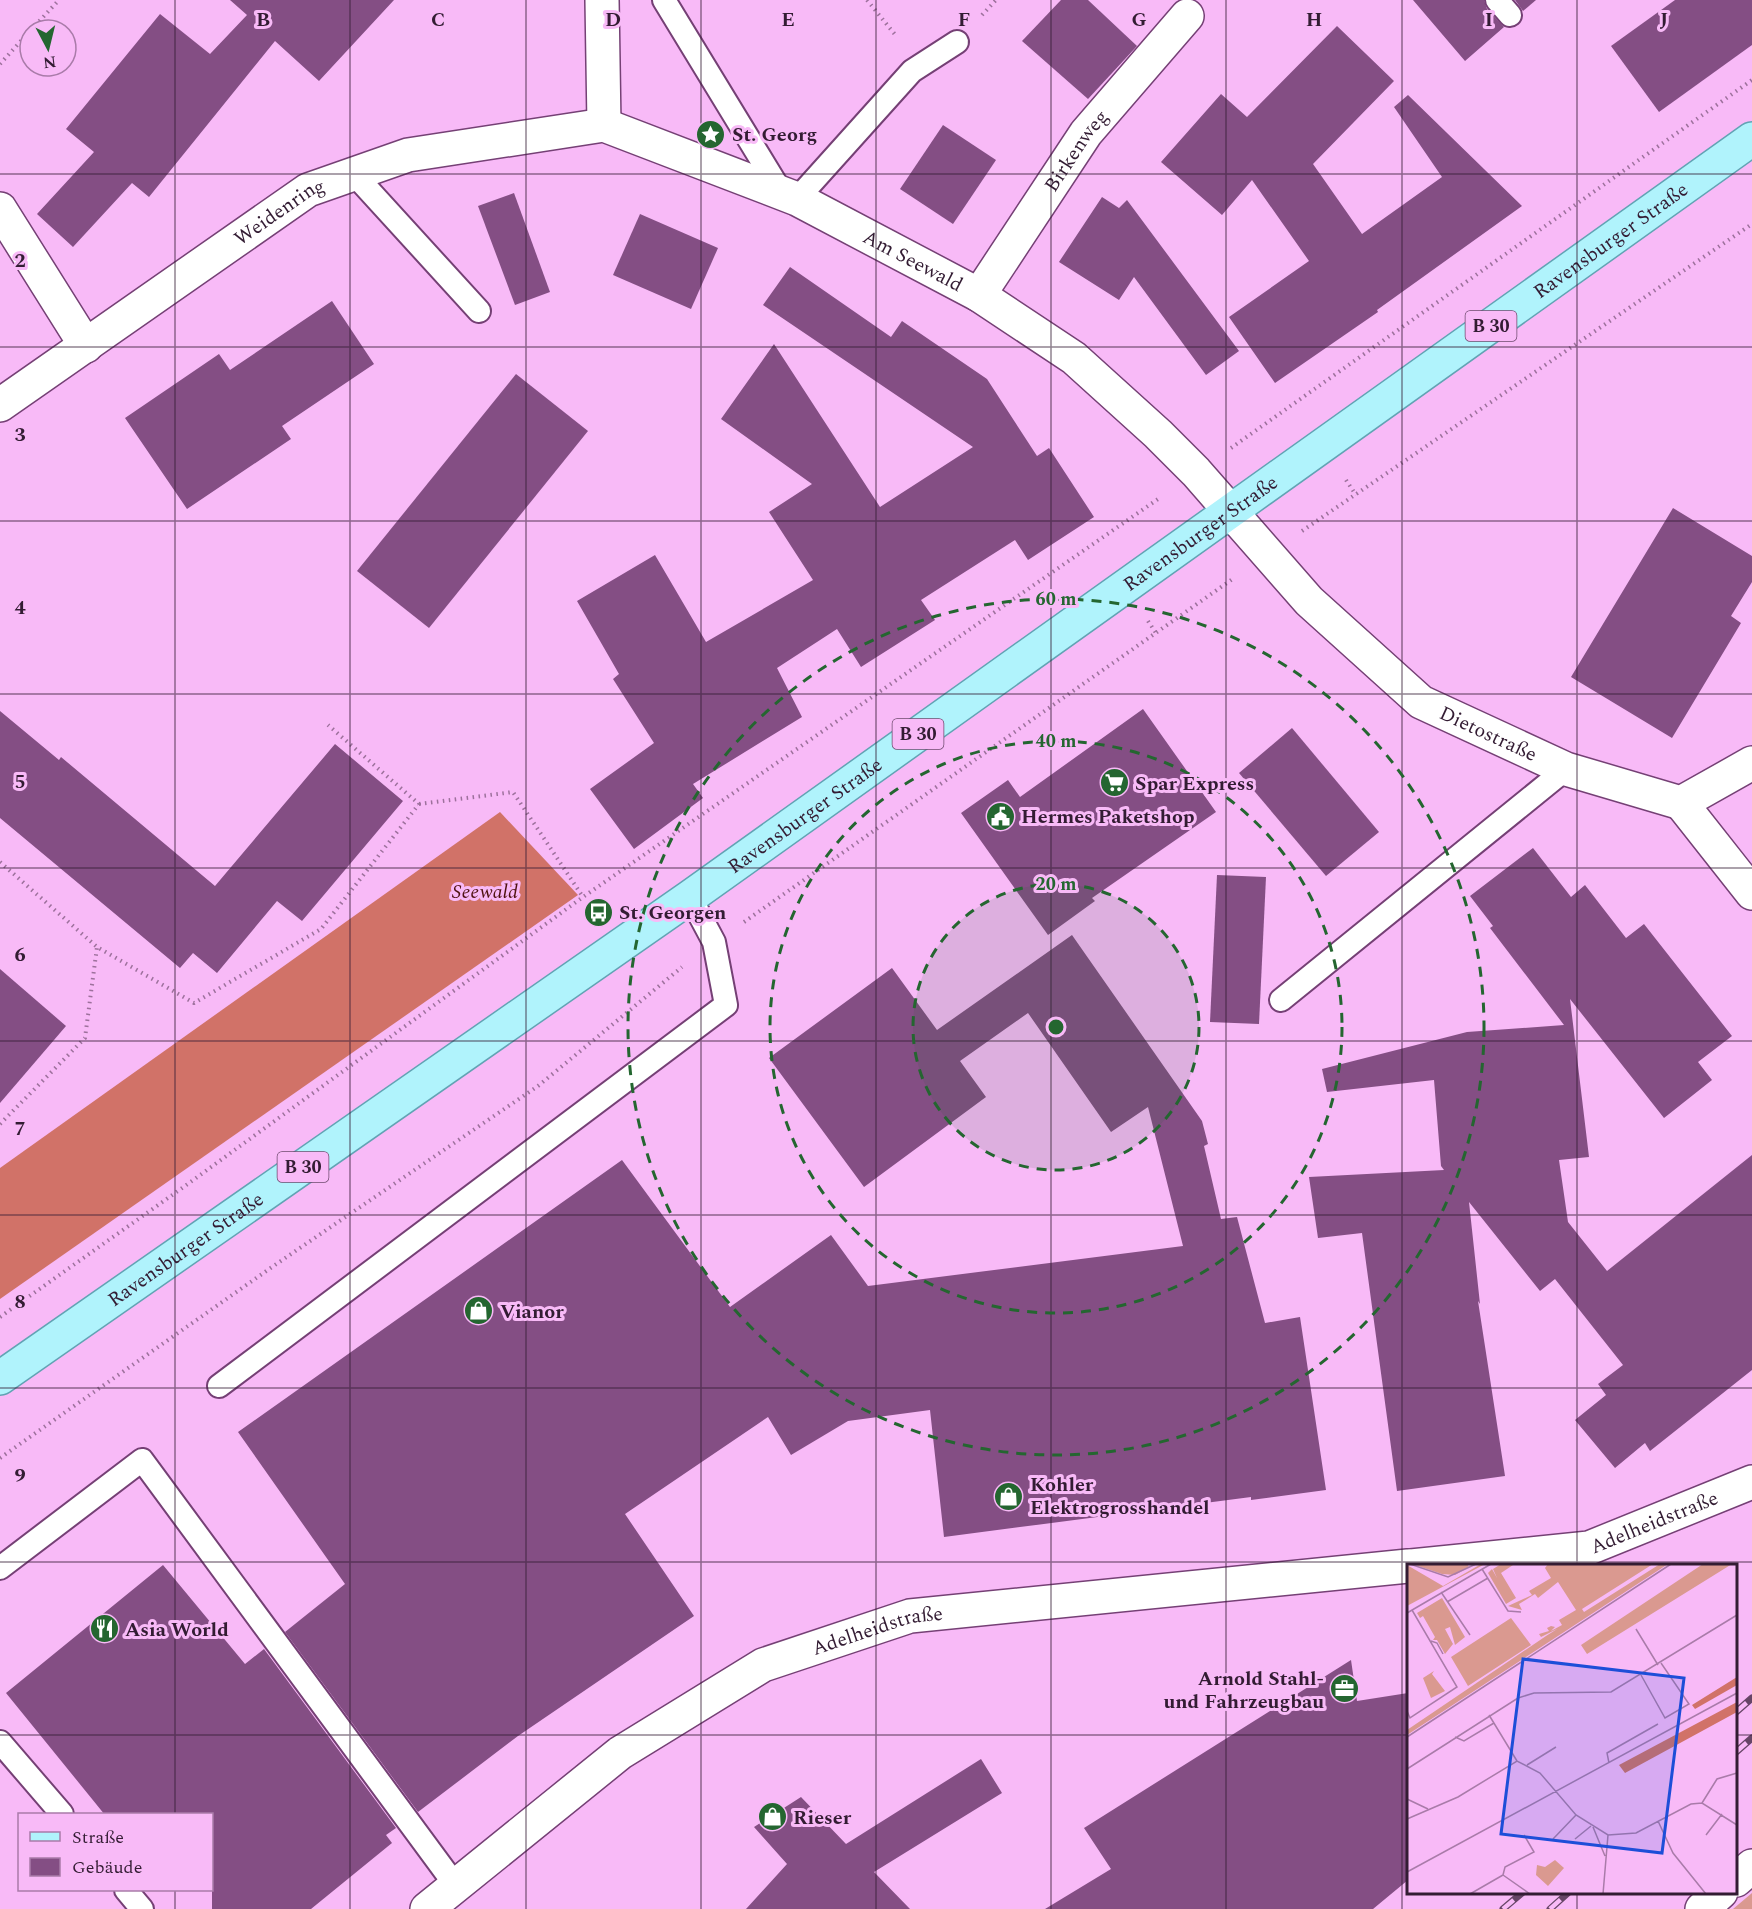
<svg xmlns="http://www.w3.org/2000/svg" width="1752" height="1909" font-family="Spectral,serif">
	<rect width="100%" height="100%" fill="#f8baf7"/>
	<!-- green -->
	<polygon fill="#da9990" points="1752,1893 1752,1909 1733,1909"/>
	<!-- forest -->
	<polygon fill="#d17268" points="500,812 578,895 0,1299 0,1168"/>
	<!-- building -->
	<g fill="#844e84">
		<polygon points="230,0 394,0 319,81 275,41 149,197 132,183 73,247 37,214 94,152 66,129 160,14 210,54 247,15"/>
		<polygon points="1061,0 1088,0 1137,46 1088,99 1022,41"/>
		<polygon points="1413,0 1484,0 1487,9 1504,27 1465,61"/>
		<polygon points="1515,0 1536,0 1523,11"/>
		<polygon points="1675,0 1752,0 1752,45 1659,112 1611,46"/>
		<polygon points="1337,26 1394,81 1313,164 1362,234 1442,177 1394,107 1408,95 1522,206 1377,310 1378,312 1275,383 1229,317 1309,261 1252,180 1222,215 1161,162 1221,94 1247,117"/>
		<polygon points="943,125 996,160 953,224 900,189"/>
		<polygon points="514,193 550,292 515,305 478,206"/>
		<polygon points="1102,197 1119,208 1127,200 1239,351 1206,375 1134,277 1119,300 1059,262"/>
		<polygon points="640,214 718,248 691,309 613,275"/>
		<polygon points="790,267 891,337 902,321 987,379 1037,456 1049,448 1094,517 1028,560 1015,540 921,600 935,620 861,667 837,629 777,668 802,717 693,784 703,798 634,849 590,789 654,743 613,679 619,674 577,601 655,555 706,642 813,580 769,512 812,484 721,419 774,344 880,507 973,447 763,305"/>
		<polygon points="332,301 374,364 282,426 291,439 187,509 125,418 219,354 230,370"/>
		<polygon points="516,374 588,431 429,628 357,571"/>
		<polygon points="1673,508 1752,556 1752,582 1731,616 1741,623 1672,738 1571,677"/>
		<polygon points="1143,709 1216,812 1092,898 1095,901 1048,935 961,813 1008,780 1020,797"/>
		<polygon points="0,711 59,760 61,757 215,886 335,744 403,801 302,921 277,901 217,973 193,953 180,968 0,818"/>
		<polygon points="1292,728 1379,832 1326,876 1239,773"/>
		<polygon points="1533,848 1571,897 1585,885 1626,938 1644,924 1732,1036 1698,1062 1712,1080 1664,1118 1570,999 1589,1157 1559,1160 1568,1222 1607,1271 1752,1155 1752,1370 1650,1451 1645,1443 1615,1468 1575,1420 1606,1395 1598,1384 1623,1365 1555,1279 1540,1291 1469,1202 1480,1304 1478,1301 1505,1476 1397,1491 1362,1233 1318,1238 1309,1177 1444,1170 1441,1166 1434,1080 1327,1092 1322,1069 1467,1032 1564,1025 1490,928 1493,926 1470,896"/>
		<polygon points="1217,875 1266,877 1259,1024 1210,1022"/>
		<polygon points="1072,935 1202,1121 1208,1144 1204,1146 1221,1219 1237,1217 1265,1323 1300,1317 1326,1490 1251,1500 1251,1497 944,1537 930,1410 848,1421 791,1455 768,1417 625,1514 694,1616 518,1736 418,1812 285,1632 345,1584 238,1432 622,1160 730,1307 831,1235 868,1286 1183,1246 1148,1107 1111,1132 1028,1013 960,1061 986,1097 864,1187 769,1058 892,968 937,1030"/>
		<polygon points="0,969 66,1026 0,1103"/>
		<polygon points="163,1565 245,1664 264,1649 396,1828 386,1835 392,1843 311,1909 212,1909 212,1815 105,1815 6,1693"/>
		<polygon points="1351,1660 1357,1701 1408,1693 1408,1880 1373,1909 1045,1909 1111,1869 1084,1828"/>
		<polygon points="981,1759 1002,1793 874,1872 910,1909 746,1909 787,1864 754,1827 801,1797 846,1844"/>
	</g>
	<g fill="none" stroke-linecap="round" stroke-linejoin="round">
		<defs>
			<g id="lane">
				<polyline points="664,0 781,192"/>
				<polyline points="1497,0 1510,15"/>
				<polyline points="354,174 479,311"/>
				<polyline points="797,199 912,71 957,42"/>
				<polyline points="1281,1000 1566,769"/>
				<polyline points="219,1386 726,1005 714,942 690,897"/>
				<polyline points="0,1568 142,1460 456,1886"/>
				<polyline points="0,1742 62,1814"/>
				<polyline points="126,1890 142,1909"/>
			</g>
			<g id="street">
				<polyline points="602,0 604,125"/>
				<polyline points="0,209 86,346"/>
				<path id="s1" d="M979 295 1086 133 1187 16"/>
				<path id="s2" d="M0 405 308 190 408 155 604 125 797 199 979 295 1074 358 1158 434 1196 472 1309 601 1421 702 1566 769 1681 803 1752 763"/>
				<polyline points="1681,803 1752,893"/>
				<path id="s3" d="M1411 1566 1589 1548 1752 1482"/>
				<path id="s4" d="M427 1909 620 1753 763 1665 910 1616 1408 1566"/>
			</g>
			<g id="secondary">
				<polyline points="1736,1880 1752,1866"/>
				<polyline points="1702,1909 1721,1892"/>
			</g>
			<g id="primary">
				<path id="s5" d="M0 1378 690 897 1752 139"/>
			</g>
		</defs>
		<!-- lane casing -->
		<use href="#lane" stroke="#754075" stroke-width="26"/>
		<!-- street casing -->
		<use href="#street" stroke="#754075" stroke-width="36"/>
		<!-- secondary casing -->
		<use href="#secondary" stroke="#754075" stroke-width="36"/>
		<!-- primary casing -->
		<use href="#primary" stroke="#62a3b4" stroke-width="36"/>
		<!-- path -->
		<g stroke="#9d719c" stroke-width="4" stroke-dasharray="1.5 4.5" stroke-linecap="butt">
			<polyline points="867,0 897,37"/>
			<polyline points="982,15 996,0"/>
			<polyline points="31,30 59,0"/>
			<polyline points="0,64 30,31"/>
			<polyline points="1231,448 1752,80"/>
			<polyline points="1346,480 1356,495"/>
			<polyline points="1302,531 1752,224"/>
			<polyline points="1148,621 1156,633"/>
			<polyline points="419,804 513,792 583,897"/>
			<polyline points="0,862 97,947 194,1003 321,929 419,804 328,725"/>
			<polyline points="744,922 1234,578"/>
			<polyline points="0,1124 85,1038 97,947"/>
			<polyline points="0,1317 185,1186 583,897 1161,497"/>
			<polyline points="0,1458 272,1267 538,1086 682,967"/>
		</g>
		<!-- lane -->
		<use href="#lane" stroke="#fff" stroke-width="22"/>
		<!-- street -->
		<use href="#street" stroke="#fff" stroke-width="33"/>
		<!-- secondary -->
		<use href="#secondary" stroke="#fff" stroke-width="33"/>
		<!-- primary -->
		<use href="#primary" stroke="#b0f3fc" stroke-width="33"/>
		<defs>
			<g id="rail">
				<polyline points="1736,1712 1752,1698"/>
				<polyline points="1736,1752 1752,1738"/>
				<polyline points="1503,1909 1523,1892"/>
				<polyline points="1550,1909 1569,1892"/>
			</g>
		</defs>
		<!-- rail casing -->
		<use href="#rail" stroke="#664566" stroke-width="7"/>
		<!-- rail -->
		<use href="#rail" stroke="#f8baf7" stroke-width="4.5" stroke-dasharray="14" stroke-linecap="butt"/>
	</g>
	<!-- grid -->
	<path fill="none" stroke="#331c33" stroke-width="1.5" stroke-opacity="0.55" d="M175 0V1814M350 0V1909M526 0V1909M701 0V1909M876 0V1909M1051 0V1909M1226 0V1909M1402 0V1909M1577 0V1566M0 174H1752M0 347H1752M0 521H1752M0 694H1752M0 868H1752M0 1041H1752M0 1215H1752M0 1388H1752M0 1562H1752M0 1735H1408M1736 1735H1752M175 1890V1909M1577 1892V1909"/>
	<!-- distance rings -->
	<circle cx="1056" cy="1027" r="143" fill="#246630" fill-opacity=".12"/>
	<g fill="none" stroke="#246630" stroke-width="3" stroke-dasharray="10 8">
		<circle cx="1056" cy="1027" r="143"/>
		<circle cx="1056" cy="1027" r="286"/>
		<circle cx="1056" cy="1027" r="428"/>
	</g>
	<!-- icons -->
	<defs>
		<symbol id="sight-disc" viewBox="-11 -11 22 22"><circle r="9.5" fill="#246630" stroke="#f8baf7"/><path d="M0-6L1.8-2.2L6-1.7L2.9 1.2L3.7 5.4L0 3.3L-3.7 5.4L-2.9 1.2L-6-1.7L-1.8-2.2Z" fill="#fff"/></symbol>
		<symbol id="supermarket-disc" viewBox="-11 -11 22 22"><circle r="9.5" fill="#246630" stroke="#f8baf7"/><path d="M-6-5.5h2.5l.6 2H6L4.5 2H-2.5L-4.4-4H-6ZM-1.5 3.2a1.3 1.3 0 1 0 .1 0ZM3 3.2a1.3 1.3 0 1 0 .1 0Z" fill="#fff"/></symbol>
		<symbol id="civic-disc" viewBox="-11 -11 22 22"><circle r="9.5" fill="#246630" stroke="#f8baf7"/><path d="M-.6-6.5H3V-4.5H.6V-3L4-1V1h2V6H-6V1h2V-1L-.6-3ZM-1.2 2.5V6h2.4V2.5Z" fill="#fff"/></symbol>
		<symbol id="bus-disc" viewBox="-11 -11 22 22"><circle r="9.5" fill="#246630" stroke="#f8baf7"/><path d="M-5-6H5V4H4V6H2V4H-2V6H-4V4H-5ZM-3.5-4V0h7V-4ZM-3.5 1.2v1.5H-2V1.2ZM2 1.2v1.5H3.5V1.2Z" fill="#fff"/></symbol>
		<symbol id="shop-disc" viewBox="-11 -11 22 22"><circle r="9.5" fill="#246630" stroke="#f8baf7"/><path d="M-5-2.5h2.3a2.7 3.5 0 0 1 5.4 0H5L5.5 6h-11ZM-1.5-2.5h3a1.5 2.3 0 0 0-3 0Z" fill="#fff"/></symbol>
		<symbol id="restaurant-disc" viewBox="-11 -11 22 22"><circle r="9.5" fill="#246630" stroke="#f8baf7"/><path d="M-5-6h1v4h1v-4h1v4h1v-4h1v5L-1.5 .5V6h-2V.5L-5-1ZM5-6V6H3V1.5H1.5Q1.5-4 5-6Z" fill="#fff"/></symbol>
		<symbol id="office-disc" viewBox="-11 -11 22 22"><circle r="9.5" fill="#246630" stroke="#f8baf7"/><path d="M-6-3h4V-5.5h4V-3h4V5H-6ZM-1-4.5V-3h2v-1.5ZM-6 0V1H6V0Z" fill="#fff"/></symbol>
	</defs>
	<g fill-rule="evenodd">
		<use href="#sight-disc" x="694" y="118" width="33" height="33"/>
		<use href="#supermarket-disc" x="1098" y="766" width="33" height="33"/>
		<use href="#civic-disc" x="984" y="800" width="33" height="33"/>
		<use href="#bus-disc" x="582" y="896" width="33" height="33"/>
		<use href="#shop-disc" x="462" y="1294" width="33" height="33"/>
		<use href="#shop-disc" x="992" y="1480" width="33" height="33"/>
		<use href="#restaurant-disc" x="88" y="1612" width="33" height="33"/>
		<use href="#office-disc" x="1328" y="1672" width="33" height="33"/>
		<use href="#shop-disc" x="756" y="1800" width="33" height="33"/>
	</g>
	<g text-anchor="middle" stroke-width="6" stroke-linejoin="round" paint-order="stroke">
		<!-- shield labels -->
		<g fill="#f8baf7" stroke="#6e4b6e" stroke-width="1.5">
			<rect x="1465.5" y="311" width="51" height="30" rx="4.5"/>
			<rect x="892.5" y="719" width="51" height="30" rx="4.5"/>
			<rect x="277.5" y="1152" width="51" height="30" rx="4.5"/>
		</g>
		<g font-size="18" font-weight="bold" fill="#331c33">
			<text x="1491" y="332">B 30</text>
			<text x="918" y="740">B 30</text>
			<text x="303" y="1173">B 30</text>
		</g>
		<!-- poi labels -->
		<g font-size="20" font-weight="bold" fill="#331c33" stroke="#f8baf7" text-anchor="start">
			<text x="732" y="141">St. Georg</text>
			<text x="1135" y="790">Spar Express</text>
			<text x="1021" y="823">Hermes Paketshop</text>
			<text x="619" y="919">St. Georgen</text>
			<text x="500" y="1318">Vianor</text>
			<text x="1030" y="1491">Kohler<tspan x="1030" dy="23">Elektrogrosshandel</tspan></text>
			<text x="125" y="1636">Asia World</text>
			<text x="1324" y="1685" text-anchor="end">Arnold Stahl-<tspan x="1324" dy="23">und Fahrzeugbau</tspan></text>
			<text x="793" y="1824">Rieser</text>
		</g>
		<!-- street labels -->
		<g font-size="20" fill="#331c33" stroke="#f8baf7">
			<text dy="7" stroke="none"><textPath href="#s1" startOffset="174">Birkenweg</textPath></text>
			<text dy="7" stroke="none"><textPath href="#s2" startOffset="340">Weidenring</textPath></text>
			<text dy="7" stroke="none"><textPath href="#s5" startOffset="1972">Ravensburger Straße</textPath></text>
			<text dy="7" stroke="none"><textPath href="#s2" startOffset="1018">Am Seewald</textPath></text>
			<text dy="7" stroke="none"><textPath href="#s5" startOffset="1468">Ravensburger Straße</textPath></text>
			<text dy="7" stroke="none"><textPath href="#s2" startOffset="1770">Dietostraße</textPath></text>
			<text dy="7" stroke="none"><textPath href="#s5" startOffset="982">Ravensburger Straße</textPath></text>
			<text dy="7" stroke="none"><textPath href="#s5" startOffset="226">Ravensburger Straße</textPath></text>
			<text dy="7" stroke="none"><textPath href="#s3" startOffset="249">Adelheidstraße</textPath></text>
			<text dy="7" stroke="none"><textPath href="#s4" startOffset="536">Adelheidstraße</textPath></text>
		</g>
		<!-- park labels -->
		<g font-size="20" font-style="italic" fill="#4e110f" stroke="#f8baf7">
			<text x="485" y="898">Seewald</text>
		</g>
	</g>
	<!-- overview -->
	<g transform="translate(1407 1564)">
		<rect width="330" height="330" fill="#f8baf7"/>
		<path d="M5 0H60L62 3 48 11 35 10ZM74 0H78L0 42V1L36 22ZM94 0 106 1 94 9 109 34 99 40 81 9 85 5 90 14 86 5ZM141 0H246L175 45 177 48 160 60 134 73 132 70 142 67 140 64 144 62 148 63 144 67 155 61 152 56 169 46 151 18 131 34 128 30 112 40 115 46 101 42 125 31 122 27 144 14 138 4ZM253 0H261L0 171V166L139 72ZM296 0H325L180 90 174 81ZM35 34 58 73 48 81 43 63 38 65 46 80 38 90 30 76H26L28 73 16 52 13 54 10 49ZM104 54 124 81 61 122 44 93ZM27 107 25 110 38 127 24 134 16 114ZM148 296 157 304 141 322 129 311 130 301 138 303Z" fill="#da9990"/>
		<path d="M330 113V121L288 145 285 141ZM330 138V148L218 209 212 201Z" fill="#d17268"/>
		<path fill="none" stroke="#a97ba9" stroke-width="1.5" d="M3 0 41 13 69 0M75 5 101 47 114 48M34 28 63 71M40 38 81 14M0 49 84 0M229 65 251 101M24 77 30 79 36 90M234 111 258 154 282 140 254 99M0 147 3 154 50 123 5 46M82 151 110 197M0 173 264 0M48 173 57 177 87 159M202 199 200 189 251 160M120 201 149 183M0 205 111 134 127 129 204 128 330 51M0 235 21 245M295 239 310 215 330 209M0 255 51 233 110 197 133 209 169 251 201 271 229 269 284 240 295 239 330 261M251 257 266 289 299 330M186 263 198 292M299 271 315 250M146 275 169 251M168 275 184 262M0 308 330 129M96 311 98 303 127 288 117 271M96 311 123 330M63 330 96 311M196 330 201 271"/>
		<path fill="#1d4ed8" fill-opacity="0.15" stroke="#1d4ed8" stroke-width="3" d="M116 95 277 114 255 289 94 270Z"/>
		<rect width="330" height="330" fill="none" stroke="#331c33" stroke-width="3"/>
	</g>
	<g font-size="20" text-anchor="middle" font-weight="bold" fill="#331c33" stroke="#f8baf7" stroke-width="6" stroke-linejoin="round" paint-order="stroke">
		<text x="263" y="26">B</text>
		<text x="438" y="26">C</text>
		<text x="613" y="26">D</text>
		<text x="788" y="26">E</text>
		<text x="964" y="26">F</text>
		<text x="1139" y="26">G</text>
		<text x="1314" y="26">H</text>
		<text x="1489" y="26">I</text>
		<text x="1664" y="26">J</text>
		<text x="20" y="267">2</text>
		<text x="20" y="441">3</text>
		<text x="20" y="614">4</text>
		<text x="20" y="788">5</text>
		<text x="20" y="961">6</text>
		<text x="20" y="1135">7</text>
		<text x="20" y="1308">8</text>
		<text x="20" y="1482">9</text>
	</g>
	<circle cx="1056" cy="1027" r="9" fill="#246630" stroke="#f8baf7" stroke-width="3"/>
	<g font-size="18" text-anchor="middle" font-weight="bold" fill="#246630" stroke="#f8baf7" stroke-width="6" stroke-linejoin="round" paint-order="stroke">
		<text x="1056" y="605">60 m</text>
		<text x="1056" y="747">40 m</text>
		<text x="1056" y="890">20 m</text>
	</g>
	<!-- legend -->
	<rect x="18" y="1813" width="195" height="78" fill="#f8baf7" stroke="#a97ba9" stroke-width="1.5"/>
	<rect x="30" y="1832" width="30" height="9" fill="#b0f3fc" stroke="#a97ba9" stroke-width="1.5"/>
	<text x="72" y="1843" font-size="18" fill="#331c33">Straße</text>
	<rect x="30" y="1858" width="30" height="18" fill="#844e84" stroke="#a97ba9" stroke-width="1.5"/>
	<text x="72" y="1873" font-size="18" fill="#331c33">Gebäude</text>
	<!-- north arrow -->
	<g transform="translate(48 48) rotate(173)"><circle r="28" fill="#f8baf7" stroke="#a97ba9" stroke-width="1.5"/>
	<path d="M0-4.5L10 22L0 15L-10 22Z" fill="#246630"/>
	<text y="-9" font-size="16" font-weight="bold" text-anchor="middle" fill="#331c33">N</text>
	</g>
</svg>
